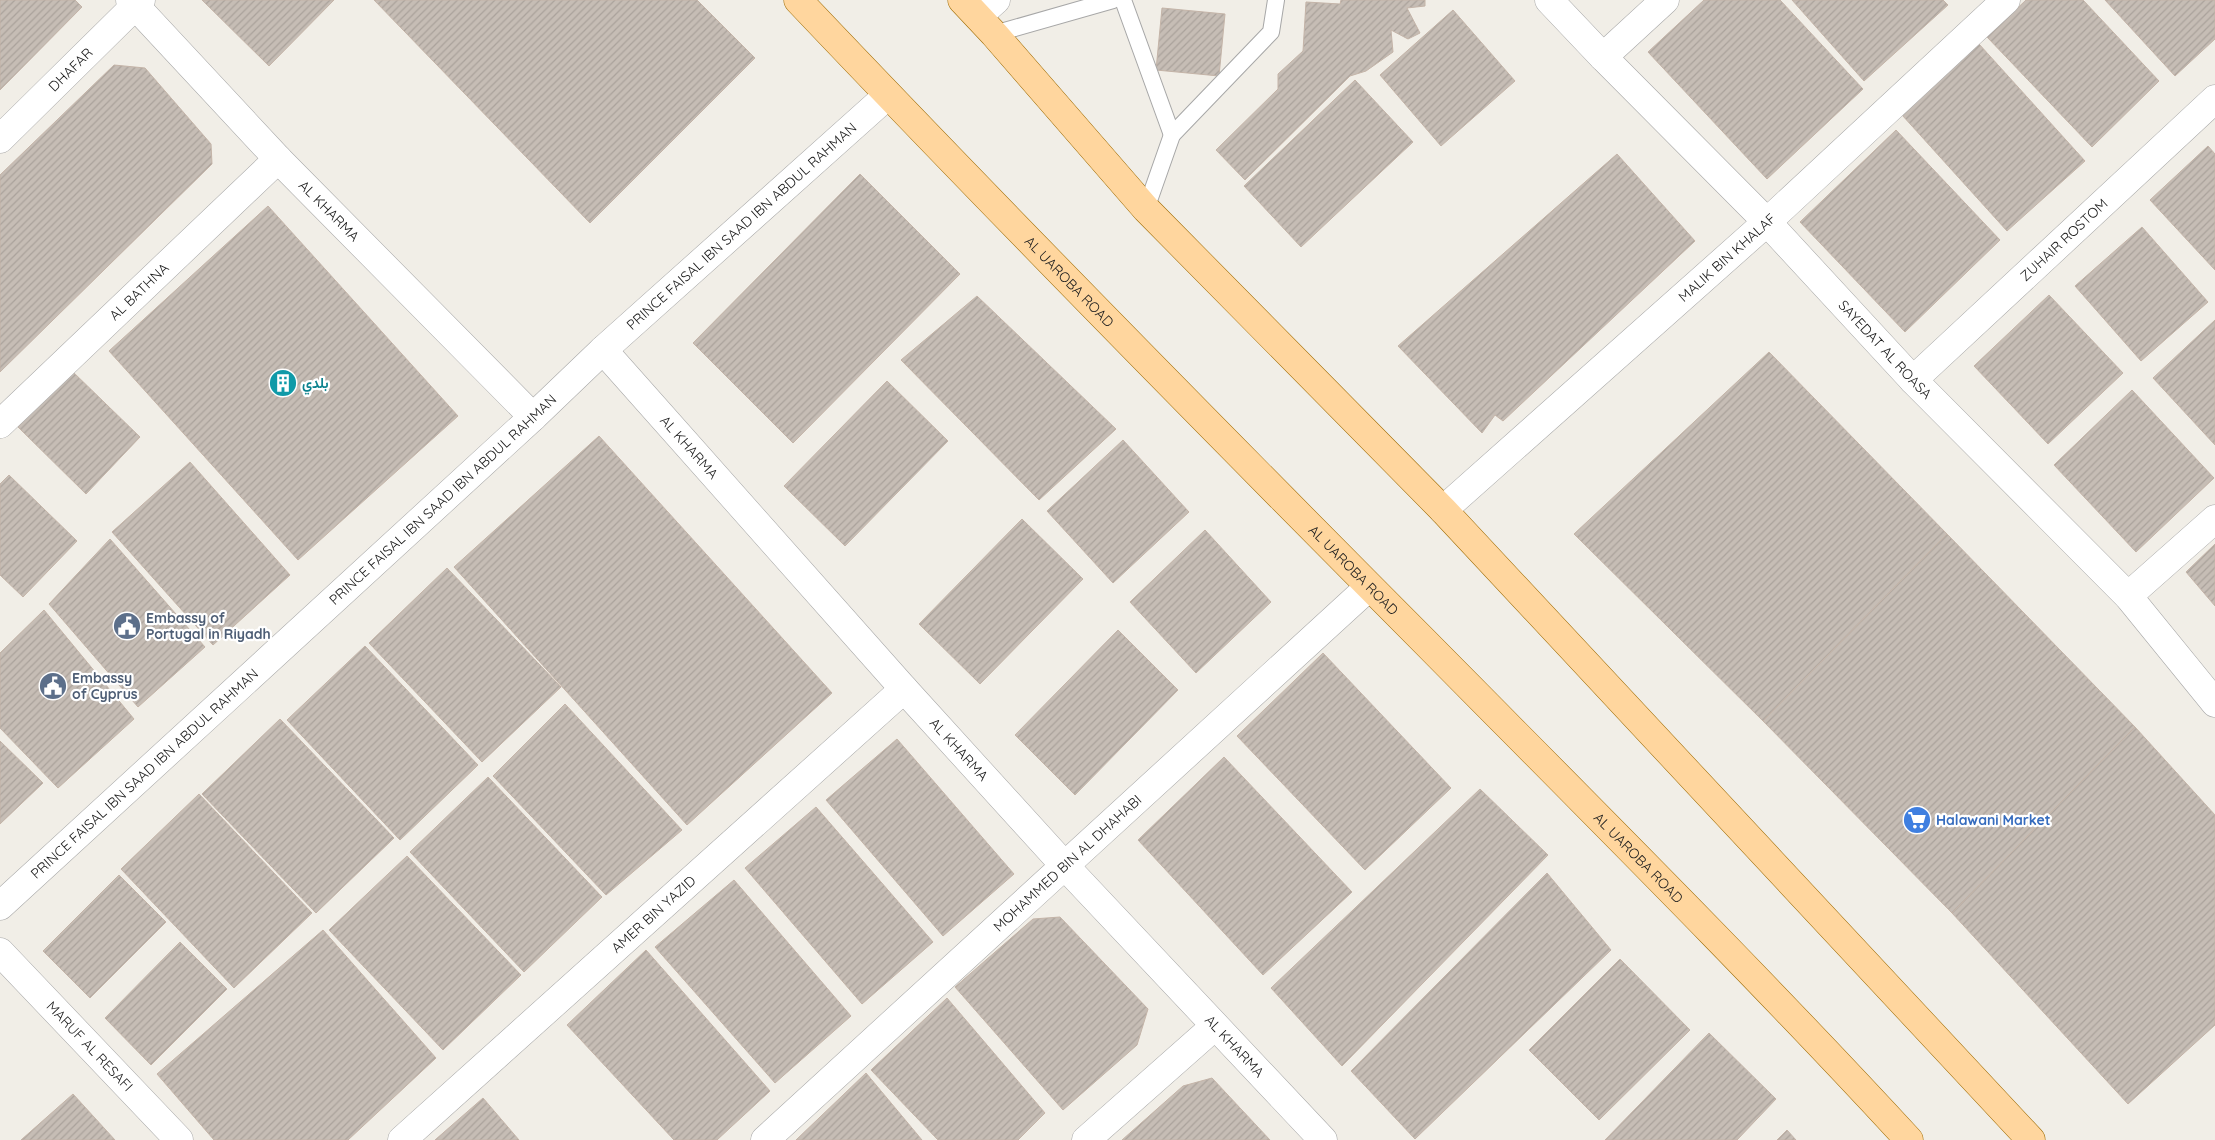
<svg xmlns="http://www.w3.org/2000/svg" width="2215" height="1140" font-family="Quicksand,Vazirmatn,sans-serif">
	<defs>
		<pattern id="building-hatch" width="6" height="6" patternUnits="userSpaceOnUse" patternTransform="scale(1.25)"><rect width="6" height="6" fill="#c6bdb5"/><path d="M-1 1l2-2M0 6l6-6M5 7l2-2" fill="none" stroke="#aaa29b"/></pattern>
	</defs>
	<rect width="100%" height="100%" fill="#f1eee7"/>
	<!-- building -->
	<g fill="url(#building-hatch)" stroke="#c4b4a8">
		<polygon points="0,0 75,0 82,7 0,90"/>
		<polygon points="202,0 334,0 269,66"/>
		<polygon points="374,0 697,0 755,58 590,223"/>
		<polygon points="1341,0 1425,0 1425,6 1407,8 1420,33 1408,39 1391,30 1393,52 1366,71 1350,76 1245,180 1216,150 1278,89 1278,74 1303,51 1306,2 1340,4"/>
		<polygon points="1704,0 1780,0 1863,89 1767,179 1648,52"/>
		<polygon points="1792,0 1943,0 1948,5 1864,81"/>
		<polygon points="2026,0 2083,0 2159,81 2092,147 1987,37"/>
		<polygon points="2105,0 2215,0 2215,39 2175,76"/>
		<polygon points="1162,8 1225,14 1219,76 1156,70"/>
		<polygon points="1453,10 1515,81 1441,146 1380,75"/>
		<polygon points="1979,44 2085,161 2007,231 1902,115"/>
		<polygon points="114,65 145,68 211,144 212,164 0,372 0,175"/>
		<polygon points="1355,80 1413,142 1301,247 1244,186"/>
		<polygon points="1896,130 2000,240 1905,332 1800,222"/>
		<polygon points="2208,146 2215,154 2215,270 2150,200"/>
		<polygon points="1617,154 1695,241 1503,421 1495,415 1482,433 1398,346"/>
		<polygon points="860,174 960,274 793,443 693,343"/>
		<polygon points="268,206 458,416 298,560 109,351"/>
		<polygon points="2142,227 2208,302 2141,361 2075,286"/>
		<polygon points="2049,295 2123,373 2048,444 1974,366"/>
		<polygon points="977,296 1116,429 1039,500 901,360"/>
		<polygon points="2215,320 2215,445 2153,378"/>
		<polygon points="1769,352 1947,534 1763,721 1574,534"/>
		<polygon points="72,371 140,437 86,494 18,427"/>
		<polygon points="887,381 948,441 845,546 784,486"/>
		<polygon points="2132,390 2214,478 2136,552 2054,465"/>
		<polygon points="599,436 832,693 687,825 454,567"/>
		<polygon points="1123,440 1189,512 1113,583 1047,511"/>
		<polygon points="190,462 290,575 213,645 112,532"/>
		<polygon points="9,475 77,541 23,597 0,575 0,484"/>
		<polygon points="1022,519 1083,579 980,684 919,624"/>
		<polygon points="1205,530 1271,602 1196,673 1130,602"/>
		<polygon points="1947,534 2135,727 1952,913 1763,721"/>
		<polygon points="110,539 205,647 138,707 49,604"/>
		<polygon points="2215,544 2215,606 2186,572"/>
		<polygon points="447,568 561,687 482,762 369,643"/>
		<polygon points="44,610 134,719 58,788 0,728 0,653"/>
		<polygon points="1118,630 1178,690 1075,795 1015,735"/>
		<polygon points="365,646 478,765 400,840 287,720"/>
		<polygon points="1323,653 1451,788 1365,870 1237,736"/>
		<polygon points="565,704 682,830 606,895 493,776"/>
		<polygon points="280,719 394,838 316,913 202,794"/>
		<polygon points="2135,727 2215,815 2215,1025 2128,1104 1952,913"/>
		<polygon points="897,739 1014,874 943,936 826,800"/>
		<polygon points="0,741 43,783 0,824"/>
		<polygon points="1224,757 1352,892 1263,975 1138,840"/>
		<polygon points="488,777 602,897 524,972 410,852"/>
		<polygon points="1480,789 1548,855 1342,1066 1271,988"/>
		<polygon points="199,794 312,913 234,988 121,869"/>
		<polygon points="816,807 933,942 862,1004 745,868"/>
		<polygon points="407,856 521,975 443,1050 329,930"/>
		<polygon points="1547,873 1611,950 1415,1139 1351,1071"/>
		<polygon points="119,875 166,922 90,998 43,951"/>
		<polygon points="734,880 851,1016 775,1083 655,947"/>
		<polygon points="1060,917 1148,1009 1137,1045 1063,1110 955,987 1033,919"/>
		<polygon points="323,930 436,1058 348,1140 214,1140 157,1074"/>
		<polygon points="180,942 227,989 151,1065 105,1018"/>
		<polygon points="646,950 770,1091 717,1140 674,1140 567,1025"/>
		<polygon points="1620,959 1690,1030 1599,1120 1529,1050"/>
		<polygon points="947,998 1045,1113 1018,1140 938,1140 871,1070"/>
		<polygon points="1709,1033 1776,1099 1737,1140 1605,1140"/>
		<polygon points="866,1073 922,1140 796,1140"/>
		<polygon points="1212,1078 1270,1140 1122,1140 1183,1086"/>
		<polygon points="73,1094 115,1140 21,1140"/>
		<polygon points="483,1098 519,1140 435,1140"/>
		<polygon points="1787,1130 1796,1140 1777,1140"/>
	</g>
	<g fill="none" stroke-linecap="round" stroke-linejoin="round">
		<defs>
			<g id="service">
				<polyline points="1123,0 1172,135"/>
				<polyline points="994,34 1113,0"/>
				<polyline points="1146,209 1172,135 1271,32 1276,0"/>
			</g>
			<g id="minor">
				<path id="s1" d="M130 0 278 159 533 417"/>
				<path id="s2" d="M1549 0 1603 57 1767 222 1913 380 2128 596 2215 703"/>
				<polyline points="978,16 996,0"/>
				<polyline points="1603,57 1665,0"/>
				<path id="s3" d="M0 139 141 0"/>
				<path id="s4" d="M603 350 904 689 1065 866 1323 1140"/>
				<path id="s5" d="M1913 380 2215 99"/>
				<path id="s6" d="M0 424 278 159"/>
				<path id="s7" d="M1443 510 1767 222 2006 0"/>
				<polyline points="2128,596 2215,519"/>
				<path id="s8" d="M0 906 533 417 603 350 888 95"/>
				<path id="s9" d="M0 952 179 1140"/>
				<path id="s10" d="M402 1140 904 689"/>
				<path id="s11" d="M765 1140 1369 587"/>
				<polyline points="1086,1140 1215,1026"/>
			</g>
			<g id="primary">
				<path id="s12" d="M798 0C1003 216 1213 429 1424 641 1587 806 1752 970 1909 1140"/>
				<polyline points="962,0 994,34 1146,209 1443,510 2031,1140"/>
			</g>
		</defs>
		<!-- service casing -->
		<use href="#service" stroke="#a7a7a7" stroke-width="18"/>
		<!-- minor casing -->
		<use href="#minor" stroke="#a7a7a7" stroke-width="29"/>
		<!-- primary casing -->
		<use href="#primary" stroke="#9d6a00" stroke-width="29"/>
		<!-- service -->
		<use href="#service" stroke="#fff" stroke-width="16"/>
		<!-- minor -->
		<use href="#minor" stroke="#fff" stroke-width="28"/>
		<!-- primary -->
		<use href="#primary" stroke="#ffd69e" stroke-width="28"/>
	</g>
	<!-- icons -->
	<defs>
		<symbol id="building-disc" viewBox="-11 -11 22 22"><circle r="9.5" fill="#0f9aa8" stroke="#fff"/><path d="M-4-6H4V6H1V3H-1V6H-4ZM-2.5-4.3h1.7v1.8h-1.7ZM.8-4.3h1.7v1.8H.8ZM-2.5-1h1.7V.8h-1.7ZM.8-1h1.7V.8H.8Z" fill="#fff"/></symbol>
		<symbol id="civic-disc" viewBox="-11 -11 22 22"><circle r="9.5" fill="#5c6f8a" stroke="#fff"/><path d="M-.6-6.5H3V-4.5H.6V-3L4-1V1h2V6H-6V1h2V-1L-.6-3ZM-1.2 2.5V6h2.4V2.5Z" fill="#fff"/></symbol>
		<symbol id="supermarket-disc" viewBox="-11 -11 22 22"><circle r="9.5" fill="#3f7fe0" stroke="#fff"/><path d="M-6-5.5h2.5l.6 2H6L4.5 2H-2.5L-4.4-4H-6ZM-1.5 3.2a1.3 1.3 0 1 0 .1 0ZM3 3.2a1.3 1.3 0 1 0 .1 0Z" fill="#fff"/></symbol>
	</defs>
	<g fill-rule="evenodd">
		<use href="#building-disc" x="267" y="367" width="32" height="32"/>
		<use href="#civic-disc" x="111" y="610" width="32" height="32"/>
		<use href="#civic-disc" x="37" y="670" width="32" height="32"/>
		<use href="#supermarket-disc" x="1901" y="804" width="32" height="32"/>
	</g>
	<g text-anchor="middle" stroke-width="4.5" stroke-linejoin="round" paint-order="stroke">
		<!-- street labels -->
		<g font-size="14" fill="#202020" stroke="#fff">
			<text dy="5" stroke="none"><textPath href="#s3" startOffset="99">DHAFAR</textPath></text>
			<text dy="5" stroke="none"><textPath href="#s1" startOffset="290">AL KHARMA</textPath></text>
			<text dy="5" stroke="none"><textPath href="#s8" startOffset="1006">PRINCE FAISAL IBN SAAD IBN ABDUL RAHMAN</textPath></text>
			<text dy="5" stroke="none"><textPath href="#s5" startOffset="206">ZUHAIR ROSTOM</textPath></text>
			<text dy="5" stroke="none"><textPath href="#s7" startOffset="380">MALIK BIN KHALAF</textPath></text>
			<text dy="5" stroke="none"><textPath href="#s12" startOffset="391">AL UAROBA ROAD</textPath></text>
			<text dy="5" stroke="none"><textPath href="#s6" startOffset="192">AL BATHNA</textPath></text>
			<text dy="5" stroke="none"><textPath href="#s2" startOffset="485">SAYEDAT AL ROASA</textPath></text>
			<text dy="5" stroke="none"><textPath href="#s4" startOffset="130">AL KHARMA</textPath></text>
			<text dy="5" stroke="none"><textPath href="#s8" startOffset="601">PRINCE FAISAL IBN SAAD IBN ABDUL RAHMAN</textPath></text>
			<text dy="5" stroke="none"><textPath href="#s12" startOffset="796">AL UAROBA ROAD</textPath></text>
			<text dy="5" stroke="none"><textPath href="#s4" startOffset="535">AL KHARMA</textPath></text>
			<text dy="5" stroke="none"><textPath href="#s8" startOffset="196">PRINCE FAISAL IBN SAAD IBN ABDUL RAHMAN</textPath></text>
			<text dy="5" stroke="none"><textPath href="#s12" startOffset="1201">AL UAROBA ROAD</textPath></text>
			<text dy="5" stroke="none"><textPath href="#s11" startOffset="410">MOHAMMED BIN AL DHAHABI</textPath></text>
			<text dy="5" stroke="none"><textPath href="#s10" startOffset="338">AMER BIN YAZID</textPath></text>
			<text dy="5" stroke="none"><textPath href="#s9" startOffset="130">MARUF AL RESAFI</textPath></text>
			<text dy="5" stroke="none"><textPath href="#s4" startOffset="940">AL KHARMA</textPath></text>
		</g>
		<!-- culture labels -->
		<g font-size="14" font-weight="bold" fill="#0d838f" stroke="#fff" text-anchor="start">
			<text x="302" y="388">بلدي</text>
		</g>
		<!-- service labels -->
		<g font-size="14" font-weight="bold" fill="#4e5e75" stroke="#fff" text-anchor="start">
			<text x="146" y="623">Embassy of<tspan x="146" dy="16">Portugal in Riyadh</tspan></text>
			<text x="72" y="683">Embassy<tspan x="72" dy="16">of Cyprus</tspan></text>
		</g>
		<!-- shop labels -->
		<g font-size="14" font-weight="bold" fill="#366cbe" stroke="#fff" text-anchor="start">
			<text x="1936" y="825">Halawani Market</text>
		</g>
	</g>
</svg>
